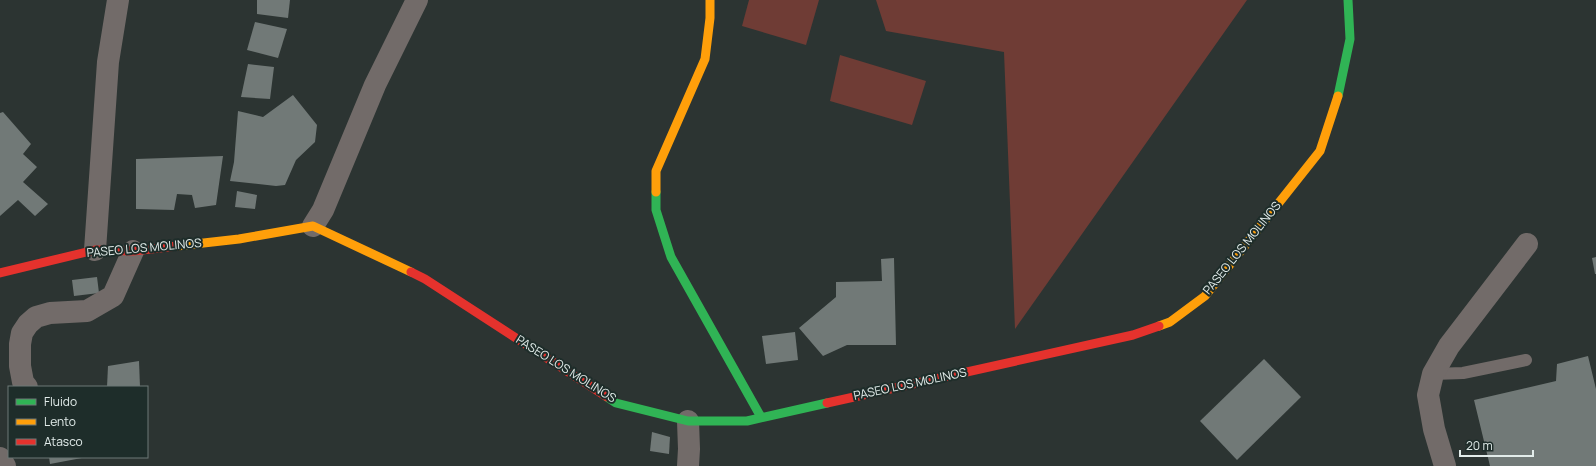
<svg xmlns="http://www.w3.org/2000/svg" width="1596" height="466" font-family="Manrope,sans-serif">
	<rect width="100%" height="100%" fill="#2c3432"/>
	<!-- green -->
	<g fill="#6f3c35">
		<polygon points="749,0 819,0 806,45 742,26"/>
		<polygon points="876,0 1247,0 1015,329 1004,52 886,31"/>
		<polygon points="840,55 926,81 912,125 830,101"/>
	</g>
	<!-- building -->
	<g fill="#717977">
		<polygon points="257,0 290,0 288,18 257,14"/>
		<polygon points="255,22 287,29 278,58 247,50"/>
		<polygon points="248,64 274,67 270,99 241,97"/>
		<polygon points="293,95 317,125 315,142 296,160 285,185 276,186 230,181 234,162 238,111 263,117"/>
		<polygon points="3,112 31,144 23,154 37,167 23,182 48,204 35,216 18,200 0,216 0,113"/>
		<polygon points="223,156 216,205 195,208 192,195 177,194 174,210 136,209 136,159"/>
		<polygon points="237,191 257,195 255,209 235,207"/>
		<polygon points="1596,257 1596,274 1595,274 1592,258"/>
		<polygon points="894,258 896,345 847,345 823,356 799,328 836,297 836,282 882,281 881,259"/>
		<polygon points="97,277 99,293 74,296 72,280"/>
		<polygon points="795,332 798,360 766,364 762,336"/>
		<polygon points="1588,356 1596,389 1596,466 1490,466 1474,400 1556,381 1557,364"/>
		<polygon points="1264,359 1301,397 1237,460 1200,421"/>
		<polygon points="139,361 140,387 107,387 108,366"/>
		<polygon points="652,432 670,437 669,454 650,451"/>
		<polygon points="49,457 87,457 50,464"/>
	</g>
	<g fill="none" stroke-linecap="round" stroke-linejoin="round">
		<!-- lane -->
		<polyline stroke="#726b69" stroke-width="12" points="1433,374 1463,373 1526,360"/>
		<!-- street -->
		<g stroke="#726b69" stroke-width="22">
			<polyline points="313,226 323,210 375,85 417,0"/>
			<polyline points="95,250 108,62 118,0"/>
			<polyline points="27,387 23,382 20,366 20,344 22,333 28,324 36,317 50,313 87,311 113,296 133,251"/>
			<polyline points="0,458 5,466"/>
			<polyline points="688,466 689,449 688,421"/>
			<polyline points="1445,466 1434,429 1428,395 1433,374 1449,346 1527,244"/>
		</g>
		<!-- fast -->
		<g stroke="#30b455" stroke-width="9">
			<polyline points="1338,96 1350,39 1348,0"/>
			<polyline points="656,192 656,210 671,257 761,417"/>
			<polyline points="607,397 616,403 688,421 747,421 827,403"/>
		</g>
		<!-- slow -->
		<g stroke="#ff9f0a" stroke-width="9">
			<polyline points="656,192 656,171 705,59 710,18 710,0"/>
			<polyline points="177,246 239,239 313,226 411,272"/>
			<polyline points="1159,326 1170,322 1205,296 1320,151 1338,96"/>
		</g>
		<!-- jam -->
		<g stroke="#e5322d" stroke-width="9">
			<polyline points="411,272 425,279 607,397"/>
			<polyline points="0,273 95,250 133,251 177,246"/>
			<polyline points="827,403 1133,335 1159,326"/>
		</g>
	</g>
	<g text-anchor="middle" stroke-width="4" stroke-linejoin="round" paint-order="stroke">
		<!-- street labels -->
		<g font-size="12" fill="#e2ecea" stroke="#1e2d2a">
			<text transform="translate(144 248) rotate(-5)" y="4">PASEO LOS MOLINOS</text>
			<text transform="translate(1242 248) rotate(-51)" y="4">PASEO LOS MOLINOS</text>
			<text transform="translate(566 369) rotate(32)" y="4">PASEO LOS MOLINOS</text>
			<text transform="translate(910 384) rotate(-12)" y="4">PASEO LOS MOLINOS</text>
		</g>
	</g>
	<!-- legend -->
	<rect x="8" y="386" width="140" height="72" fill="#1e2d2a" stroke="#6c7977"/>
	<rect x="16" y="399" width="20" height="6" fill="#30b455" stroke="#6c7977"/>
	<text x="44" y="406" font-size="12" fill="#e2ecea">Fluido</text>
	<rect x="16" y="419" width="20" height="6" fill="#ff9f0a" stroke="#6c7977"/>
	<text x="44" y="426" font-size="12" fill="#e2ecea">Lento</text>
	<rect x="16" y="439" width="20" height="6" fill="#e5322d" stroke="#6c7977"/>
	<text x="44" y="446" font-size="12" fill="#e2ecea">Atasco</text>
	<!-- scale -->
	<path d="M1460 450v6h73v-6" fill="none" stroke="#e2ecea" stroke-width="2"/>
	<text x="1466" y="450" font-size="12" fill="#e2ecea" stroke="#1e2d2a" stroke-width="3" paint-order="stroke">20 m</text>
</svg>
